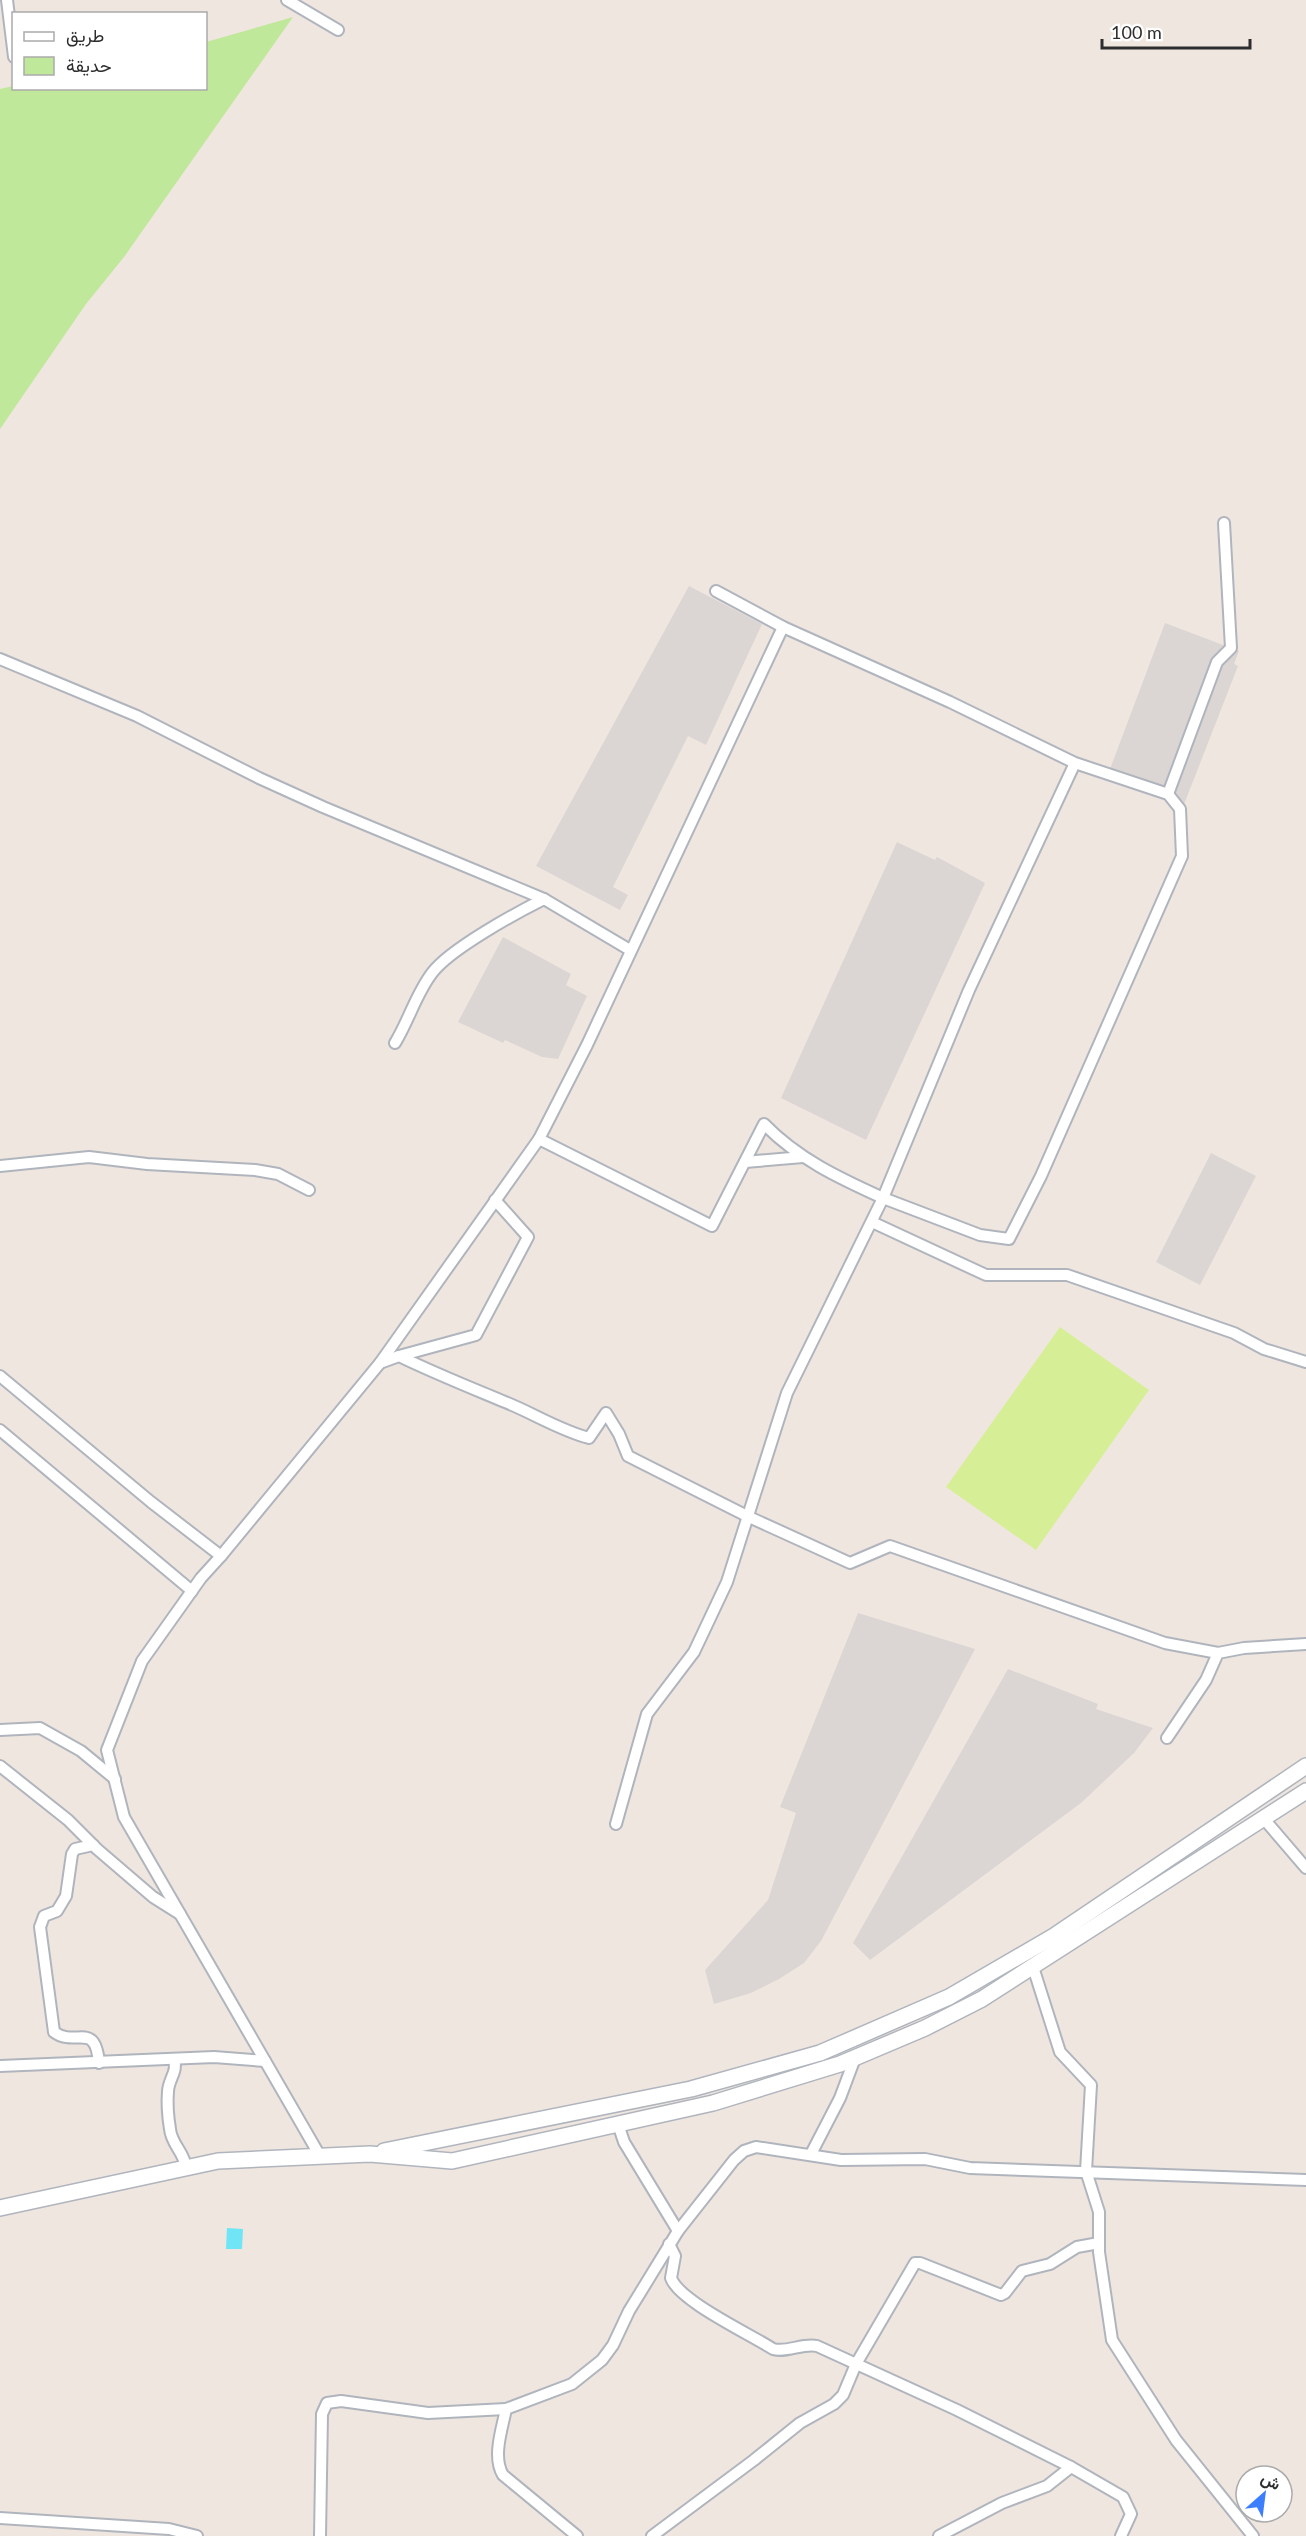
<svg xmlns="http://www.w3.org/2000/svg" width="1306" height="2536" font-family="Lato,Vazirmatn,sans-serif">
	<rect width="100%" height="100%" fill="#efe6e0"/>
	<!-- green -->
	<polygon fill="#c0e89a" points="293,17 124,257 86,304 0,429 0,89 13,86 14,88 206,88 206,42"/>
	<!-- pitch -->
	<polygon fill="#d6ef96" points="1060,1327 1149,1390 1036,1550 946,1487"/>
	<!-- plaza -->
	<g fill="#dbd6d3">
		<polygon points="689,586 762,624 706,745 688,736 613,887 628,895 620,910 536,866"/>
		<polygon points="1165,623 1239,651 1234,664 1238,666 1183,807 1107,777"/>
		<polygon points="897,842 935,860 937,857 985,883 866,1140 781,1098"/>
		<polygon points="503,937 571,974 566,985 587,996 558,1059 542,1057 505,1040 503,1043 458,1022"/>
		<polygon points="1211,1153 1256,1176 1200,1285 1156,1262"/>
		<polygon points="858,1613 975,1649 821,1941 804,1963 779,1979 751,1993 714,2004 705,1970 768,1900 796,1813 780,1807"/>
		<polygon points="1008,1669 1098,1704 1096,1709 1153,1728 1134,1753 1081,1803 870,1960 853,1943"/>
	</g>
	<!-- water -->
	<polygon fill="#6fe5f5" points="227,2228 243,2229 242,2249 226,2249"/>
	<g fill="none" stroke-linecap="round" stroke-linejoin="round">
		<defs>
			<g id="street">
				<polyline points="7,0 14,57"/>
				<polyline points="287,0 338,30"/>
				<polyline points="716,591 783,627 950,702 1075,763 1168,794 1180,809 1182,856 1041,1176 1009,1239 980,1235 883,1198 969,990 1075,763"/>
				<polyline points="0,659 137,716 259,778 323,807 544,899 630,950"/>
				<polyline points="1168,794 1217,662 1231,648 1224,523"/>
				<path d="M395 1043C409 1020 416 994 432 973 450 949 516 913 544 899"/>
				<path d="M539 1139 712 1226 764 1124C798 1159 839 1178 883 1198L787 1393 727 1582 694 1652 647 1714 616 1824"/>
				<polyline points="745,1162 803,1157"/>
				<polyline points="0,1166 89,1157 147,1164 255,1170 278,1174 309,1190"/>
				<polyline points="872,1222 986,1275 1067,1275 1234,1333 1264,1349 1306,1362"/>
				<polyline points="399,1356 476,1335 528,1237 495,1200"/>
				<path d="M380 1363 399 1356C434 1373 469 1387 505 1402 533 1413 559 1430 589 1438L606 1413 619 1434 628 1456 749 1517 850 1563 890 1546 1165 1643 1218 1653"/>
				<polyline points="0,1376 151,1502 221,1556"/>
				<polyline points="0,1430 192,1591"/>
				<polyline points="0,1730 40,1728 81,1751 115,1779"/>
				<polyline points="1167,1738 1206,1680 1218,1653 1244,1648 1306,1644"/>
				<polyline points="0,1766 68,1820 97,1849 153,1897 180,1914"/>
				<polyline points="1264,1819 1306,1868"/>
				<path d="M93 1845 75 1849 72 1854 66 1896 57 1911 44 1916 40 1927 54 2032C76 2048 95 2020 99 2063"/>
				<polyline points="1033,1967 1060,2052 1091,2085 1086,2171 1099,2212 1099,2252 1112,2340 1176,2440 1253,2536"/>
				<path d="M174 2059C178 2072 169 2078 168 2091 167 2103 168 2117 170 2129 171 2144 185 2153 186 2168"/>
				<polyline points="0,2066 214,2057 265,2061"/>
				<polyline points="811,2154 840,2098 855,2058"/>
				<polyline points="320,2156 124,1817 107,1750 142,1661 201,1578 221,1556 380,1363 539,1139 587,1045 783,627"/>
				<polyline points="678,2231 734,2160 744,2151 756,2147 841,2160 925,2159 970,2168 1306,2180"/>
				<path d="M669 2244 675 2256 671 2278C679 2301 750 2334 773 2349 787 2353 802 2343 817 2346L957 2410 1071 2467"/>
				<polyline points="0,2518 169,2529 197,2536"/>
				<polyline points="320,2536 322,2414 327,2403 341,2401 428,2413 506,2409"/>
				<path d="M577 2536 503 2475C492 2457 502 2429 506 2409L572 2384 602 2360 613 2345 629 2311 678 2231 624 2142 618 2124"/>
				<polyline points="652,2536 754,2460 800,2423 834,2404 843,2395 856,2364 915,2263 920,2263 1001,2295 1005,2293 1022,2271 1050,2264 1077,2247 1099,2243"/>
				<polyline points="939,2536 1002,2503 1047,2486 1071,2467 1123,2497 1131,2514 1121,2536"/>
			</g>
			<g id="secondary">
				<polyline points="384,2151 691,2089 820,2053 949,1997 1054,1936 1306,1766"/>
				<polyline points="0,2208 218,2161 370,2154 452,2161 713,2103 840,2064 925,2028 982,1999 1306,1791"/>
			</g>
		</defs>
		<!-- street casing -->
		<use href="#street" stroke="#b0b5bd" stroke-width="14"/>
		<!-- secondary casing -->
		<use href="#secondary" stroke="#b0b5bd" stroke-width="18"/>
		<!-- street -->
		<use href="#street" stroke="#fff" stroke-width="10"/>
		<!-- secondary -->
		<use href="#secondary" stroke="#fff" stroke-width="15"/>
	</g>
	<!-- legend -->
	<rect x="12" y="12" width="195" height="78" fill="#ffffff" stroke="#ababab" stroke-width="1.5"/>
	<rect x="24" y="32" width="30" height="9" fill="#ffffff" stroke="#ababab" stroke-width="1.5"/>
	<text x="66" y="42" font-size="18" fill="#2d2d2d">طريق</text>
	<rect x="24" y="57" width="30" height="18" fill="#c0e89a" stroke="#ababab" stroke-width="1.5"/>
	<text x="66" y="72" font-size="18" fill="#2d2d2d">حديقة</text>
	<!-- north arrow -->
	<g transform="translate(1264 2494) rotate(28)"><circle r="28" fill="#ffffff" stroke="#ababab" stroke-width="1.5"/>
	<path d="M0-4.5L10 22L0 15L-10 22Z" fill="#3d7eff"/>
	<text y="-9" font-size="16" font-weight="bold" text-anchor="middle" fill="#2d2d2d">ش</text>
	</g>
	<!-- scale -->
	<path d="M1102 39v9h148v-9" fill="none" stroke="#2d2d2d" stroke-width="3"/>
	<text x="1111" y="39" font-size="18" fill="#2d2d2d" stroke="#ffffff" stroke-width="4.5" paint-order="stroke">100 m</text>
</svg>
